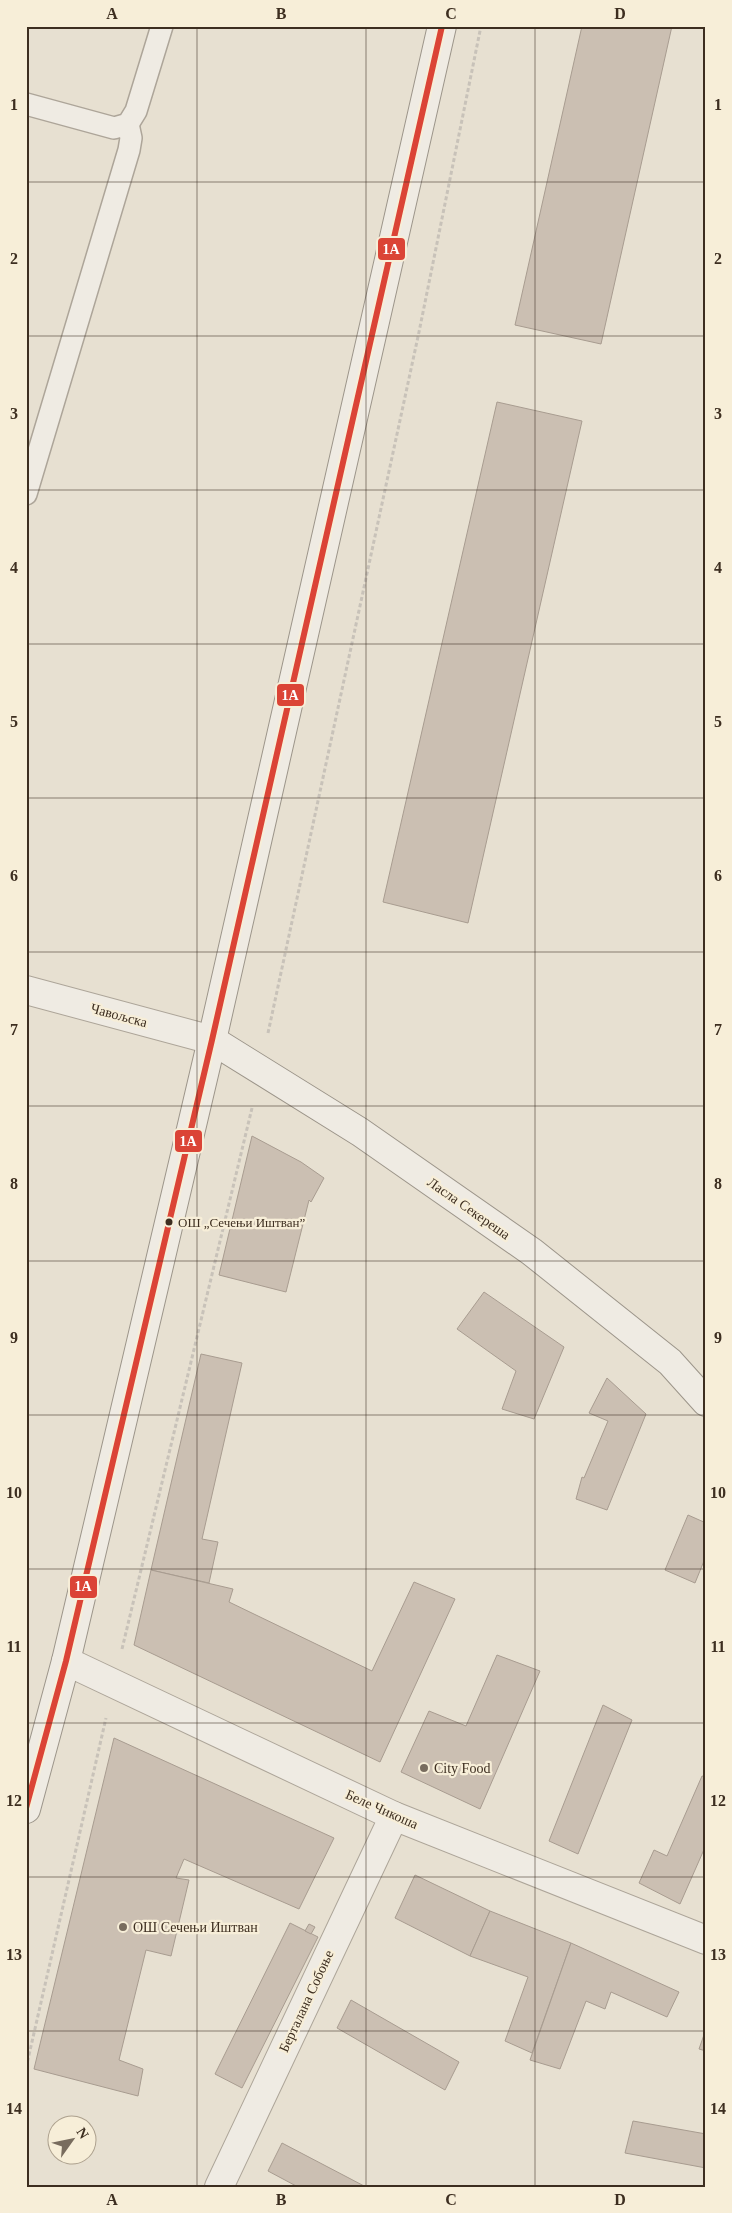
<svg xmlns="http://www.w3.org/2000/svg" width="732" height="2213" font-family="Georgia,serif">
	<rect width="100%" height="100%" fill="#e7e0d1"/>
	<!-- building -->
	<g fill="#cbbfb2" stroke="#a89c90">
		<polygon points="582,26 672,26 601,344 515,325"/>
		<polygon points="497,402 582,421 468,923 383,902"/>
		<polygon points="252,1136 301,1162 324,1178 311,1202 309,1200 286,1292 219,1275"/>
		<polygon points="484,1292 564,1347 534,1419 502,1409 516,1371 457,1329"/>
		<polygon points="201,1354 242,1363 202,1539 218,1542 209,1583 151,1570"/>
		<polygon points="607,1378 646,1414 607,1510 576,1499 582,1477 584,1478 608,1421 589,1413"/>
		<polygon points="688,1515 706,1523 706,1556 695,1583 665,1570"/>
		<polygon points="151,1570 233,1589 229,1602 372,1671 414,1582 455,1599 380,1762 134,1645"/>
		<polygon points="497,1655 540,1671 480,1809 401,1772 429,1711 466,1726"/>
		<polygon points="603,1705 632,1720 578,1854 549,1841"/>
		<polygon points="114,1738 334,1838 299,1909 184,1859 176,1878 189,1880 171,1956 146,1950 119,2060 143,2069 138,2096 34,2069"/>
		<polygon points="702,1776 706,1777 706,1845 680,1904 639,1883 654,1850 667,1856"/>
		<polygon points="415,1875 490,1911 470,1956 395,1918"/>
		<polygon points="490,1911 571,1943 532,2053 505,2041 528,1977 470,1956"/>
		<polygon points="290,1923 318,1937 242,2088 215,2074"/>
		<polygon points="309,1924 315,1927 311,1934 305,1931"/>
		<polygon points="571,1943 679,1992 667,2017 611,1992 605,2009 586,2001 560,2069 530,2060"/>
		<polygon points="351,2000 459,2062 445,2090 337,2028"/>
		<polygon points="706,2029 706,2051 699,2049"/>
		<polygon points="633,2121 706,2134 706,2168 625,2153"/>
		<polygon points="282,2143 366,2187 298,2187 268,2171"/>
	</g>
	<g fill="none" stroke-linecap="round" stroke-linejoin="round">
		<defs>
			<g id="lane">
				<polyline points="26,104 114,128 128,124 136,111 162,26"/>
				<polyline points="26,494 129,150 131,138 128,124"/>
			</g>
			<g id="street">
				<polyline points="26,990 212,1040"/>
				<polyline points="66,1661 394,1816 706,1940"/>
				<polyline points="219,2187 394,1816"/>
			</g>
			<g id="secondary">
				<polyline points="212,1040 360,1132 532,1252 670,1362 706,1402"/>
				<polyline points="26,1809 66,1661 212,1040 442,26"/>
			</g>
		</defs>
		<!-- lane casing -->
		<use href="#lane" stroke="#ada599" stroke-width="24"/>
		<!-- street casing -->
		<use href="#street" stroke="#ada599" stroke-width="30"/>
		<!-- secondary casing -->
		<use href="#secondary" stroke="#9c958a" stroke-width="30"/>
		<!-- path -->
		<g stroke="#c8c2b9" stroke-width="3" stroke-dasharray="4 2.5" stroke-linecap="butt">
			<polyline points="268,1033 419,332 481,26"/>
			<polyline points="122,1649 252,1108"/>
			<polyline points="26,2068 106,1718"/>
		</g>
		<!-- lane -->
		<use href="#lane" stroke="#efebe3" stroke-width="21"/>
		<!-- street -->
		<use href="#street" stroke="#efebe3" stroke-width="28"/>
		<!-- secondary -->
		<use href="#secondary" stroke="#efebe3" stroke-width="28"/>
		<defs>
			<polyline id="bus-1" points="26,1808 66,1661 212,1040 442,26"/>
		</defs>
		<!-- bus-1 casing -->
		<use href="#bus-1" stroke="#f7eed8" stroke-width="10"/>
		<!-- bus-1 -->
		<use href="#bus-1" stroke="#db4436" stroke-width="6"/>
	</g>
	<!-- grid -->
	<path fill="none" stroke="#3d2e20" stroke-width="1" stroke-opacity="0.55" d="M197 26V2187M366 26V2187M535 26V2187M26 182H706M26 336H706M26 490H706M26 644H706M26 798H706M26 952H706M26 1106H706M26 1261H706M26 1415H706M26 1569H706M26 1723H706M26 1877H706M26 2031H706"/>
	<!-- markers -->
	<circle fill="#3d2e20" stroke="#f7eed8" stroke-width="2" cx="169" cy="1222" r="4.5"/>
	<g fill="#786c5e" stroke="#f7eed8" stroke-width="2">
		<circle cx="424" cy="1768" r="5"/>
		<circle cx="123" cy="1927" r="5"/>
	</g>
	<g text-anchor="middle" stroke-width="4.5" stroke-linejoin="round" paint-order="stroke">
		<!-- bus labels -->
		<g font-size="13" fill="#3d2e20" stroke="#f7eed8" text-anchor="start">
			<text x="178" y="1227">ОШ „Сечењи Иштван”</text>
		</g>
		<!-- street labels -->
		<g font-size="14" fill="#3d2e20" stroke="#f7eed8">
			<text transform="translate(119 1015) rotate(15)" y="5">Чавољска</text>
			<text transform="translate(469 1208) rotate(35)" y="5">Ласла Секереша</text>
			<text transform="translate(382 1809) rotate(24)" y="5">Беле Чикоша</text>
			<text transform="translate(306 2001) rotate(-65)" y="5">Берталана Собоње</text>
		</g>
		<!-- poi labels -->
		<g font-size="14" fill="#3d2e20" stroke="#f7eed8" text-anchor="start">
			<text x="434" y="1773">City Food</text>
			<text x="133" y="1932">ОШ Сечењи Иштван</text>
		</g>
	</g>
	<g stroke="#f7eed8" stroke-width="2">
		<rect x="377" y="237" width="29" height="24" rx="5" fill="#db4436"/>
		<rect x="276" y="683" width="29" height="24" rx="5" fill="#db4436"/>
		<rect x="174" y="1129" width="29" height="24" rx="5" fill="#db4436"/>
		<rect x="69" y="1575" width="29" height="24" rx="5" fill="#db4436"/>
	</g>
	<g font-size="14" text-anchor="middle" font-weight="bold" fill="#fff">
		<text x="391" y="254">1A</text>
		<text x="290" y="700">1A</text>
		<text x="188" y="1146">1A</text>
		<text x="83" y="1591">1A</text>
	</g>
	<!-- border -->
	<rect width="732" height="2213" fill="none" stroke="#f7eed8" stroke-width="55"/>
	<!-- north arrow -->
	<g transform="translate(72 2140) rotate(57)"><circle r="24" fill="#f7eed8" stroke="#ada18e"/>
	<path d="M0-4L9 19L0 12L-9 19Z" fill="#786c5e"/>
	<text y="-8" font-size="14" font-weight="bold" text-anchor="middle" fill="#3d2e20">N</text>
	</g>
	<rect x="28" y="28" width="676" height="2158" fill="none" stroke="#3d2e20" stroke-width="2"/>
	<g font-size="16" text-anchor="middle" font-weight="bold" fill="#3d2e20">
		<text x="112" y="19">A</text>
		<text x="281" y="19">B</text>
		<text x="451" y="19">C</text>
		<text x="620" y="19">D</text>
		<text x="14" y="110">1</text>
		<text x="718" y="110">1</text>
		<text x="14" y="264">2</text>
		<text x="718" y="264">2</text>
		<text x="14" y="419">3</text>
		<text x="718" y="419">3</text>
		<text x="14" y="573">4</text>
		<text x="718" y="573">4</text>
		<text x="14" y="727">5</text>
		<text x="718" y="727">5</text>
		<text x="14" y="881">6</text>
		<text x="718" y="881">6</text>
		<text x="14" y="1035">7</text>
		<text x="718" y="1035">7</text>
		<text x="14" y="1189">8</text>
		<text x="718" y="1189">8</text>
		<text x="14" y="1343">9</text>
		<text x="718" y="1343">9</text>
		<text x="14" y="1498">10</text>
		<text x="718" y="1498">10</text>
		<text x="14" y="1652">11</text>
		<text x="718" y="1652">11</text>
		<text x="14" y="1806">12</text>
		<text x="718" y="1806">12</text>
		<text x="14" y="1960">13</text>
		<text x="718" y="1960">13</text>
		<text x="14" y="2114">14</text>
		<text x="718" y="2114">14</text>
		<text x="112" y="2205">A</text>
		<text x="281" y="2205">B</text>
		<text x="451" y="2205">C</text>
		<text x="620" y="2205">D</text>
	</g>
</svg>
